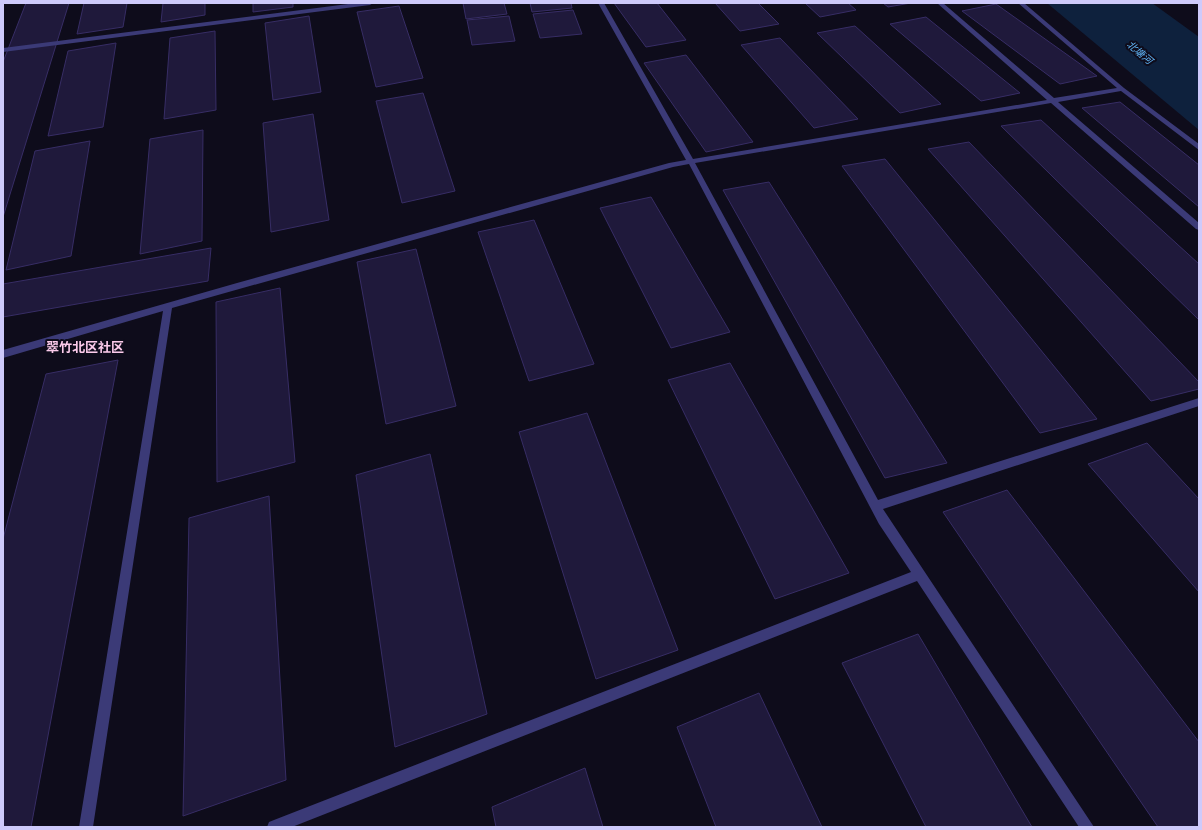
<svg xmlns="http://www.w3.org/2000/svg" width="1202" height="830" font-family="'PT Sans Narrow','Noto Sans SC',sans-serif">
	<rect width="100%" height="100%" fill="#0e0c1b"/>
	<!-- water -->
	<polygon fill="#0e213d" points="1047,3 1152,3 1199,37 1199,130"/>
	<!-- building -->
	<g fill="#1f193b" stroke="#372d65">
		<polygon points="26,3 69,3 3,217 3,62"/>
		<polygon points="84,3 127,3 123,27 77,34"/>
		<polygon points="163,3 205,3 205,15 161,22"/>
		<polygon points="253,3 293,3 293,7 253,12"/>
		<polygon points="463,3 504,3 507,14 466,19"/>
		<polygon points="530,3 571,3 572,8 532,12"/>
		<polygon points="614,3 657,3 686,40 646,47"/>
		<polygon points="715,3 758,3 779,24 740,31"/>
		<polygon points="805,3 848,3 856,10 820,17"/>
		<polygon points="883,3 911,3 888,7"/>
		<polygon points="996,4 1097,76 1060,84 962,11"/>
		<polygon points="399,6 423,78 376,87 357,12"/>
		<polygon points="573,10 582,34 540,38 533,14"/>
		<polygon points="309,16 321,92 273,100 265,23"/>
		<polygon points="509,16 515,41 472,45 467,20"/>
		<polygon points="926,17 1020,93 981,101 890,24"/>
		<polygon points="855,26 941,104 900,113 817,33"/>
		<polygon points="215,31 216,110 164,119 170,38"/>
		<polygon points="780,38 858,119 814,128 741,45"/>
		<polygon points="116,43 103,127 48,136 68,51"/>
		<polygon points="686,55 753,142 706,152 644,63"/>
		<polygon points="423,93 455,191 402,203 376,101"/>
		<polygon points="1120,102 1199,165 1199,207 1082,108"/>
		<polygon points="313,114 329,220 271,232 263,123"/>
		<polygon points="1041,120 1199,264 1199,320 1001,126"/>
		<polygon points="203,130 202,241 140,254 150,139"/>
		<polygon points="90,141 71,256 6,270 35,151"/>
		<polygon points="969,142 1199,382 1199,389 1151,401 928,149"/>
		<polygon points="885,159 1097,419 1040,433 842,166"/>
		<polygon points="769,182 947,463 885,478 723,190"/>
		<polygon points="651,197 730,332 671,348 600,208"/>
		<polygon points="534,220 594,364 529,381 478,232"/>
		<polygon points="211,248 208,281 3,317 3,284"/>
		<polygon points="416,249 456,406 386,424 357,262"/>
		<polygon points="280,288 295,462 217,482 216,302"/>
		<polygon points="118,360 31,827 3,827 3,539 46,374"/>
		<polygon points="730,363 849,573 775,599 668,380"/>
		<polygon points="587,413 678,650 596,679 519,432"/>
		<polygon points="1147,443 1199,499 1199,592 1088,464"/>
		<polygon points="430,454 487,714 395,747 356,475"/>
		<polygon points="1007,490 1199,742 1199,827 1158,827 943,512"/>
		<polygon points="269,496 286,780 183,816 189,518"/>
		<polygon points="918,634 1032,827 926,827 842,663"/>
		<polygon points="759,693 822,827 716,827 677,727"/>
		<polygon points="585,768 603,827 496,827 492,807"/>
	</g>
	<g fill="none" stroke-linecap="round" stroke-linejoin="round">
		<!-- lane -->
		<g fill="#3b3a77" fill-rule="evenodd">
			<polygon points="356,3 373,3 370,5 3,52 3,48"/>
			<polygon points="598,3 604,3 693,159 1047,100 937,3 943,3 1054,98 1117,88 1018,3 1024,3 1124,88 1199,144 1199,150 1121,91 1058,102 1199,223 1199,230 1196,229 1051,103 695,163 878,500 1199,398 1199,406 883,509 1094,827 1079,827 917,581 292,827 267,827 269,822 274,820 911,572 879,524 689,164 673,167 172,308 93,827 79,827 163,311 3,358 3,350 237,283 669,163 686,160"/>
		</g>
	</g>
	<g text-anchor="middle" stroke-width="4" stroke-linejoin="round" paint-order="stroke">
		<!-- far-water labels -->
		<g font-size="10" font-style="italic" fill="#5fb3f4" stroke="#0e0c1b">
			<text transform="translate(1140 52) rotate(40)" y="4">北塘河</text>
		</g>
		<!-- quarter labels -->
		<g font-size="13" font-weight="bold" fill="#fccbeb" stroke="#0e0c1b">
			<text x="85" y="352">翠竹北区社区</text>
		</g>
	</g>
	<!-- border -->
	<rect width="1202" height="830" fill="none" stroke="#cecafb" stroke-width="8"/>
</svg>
